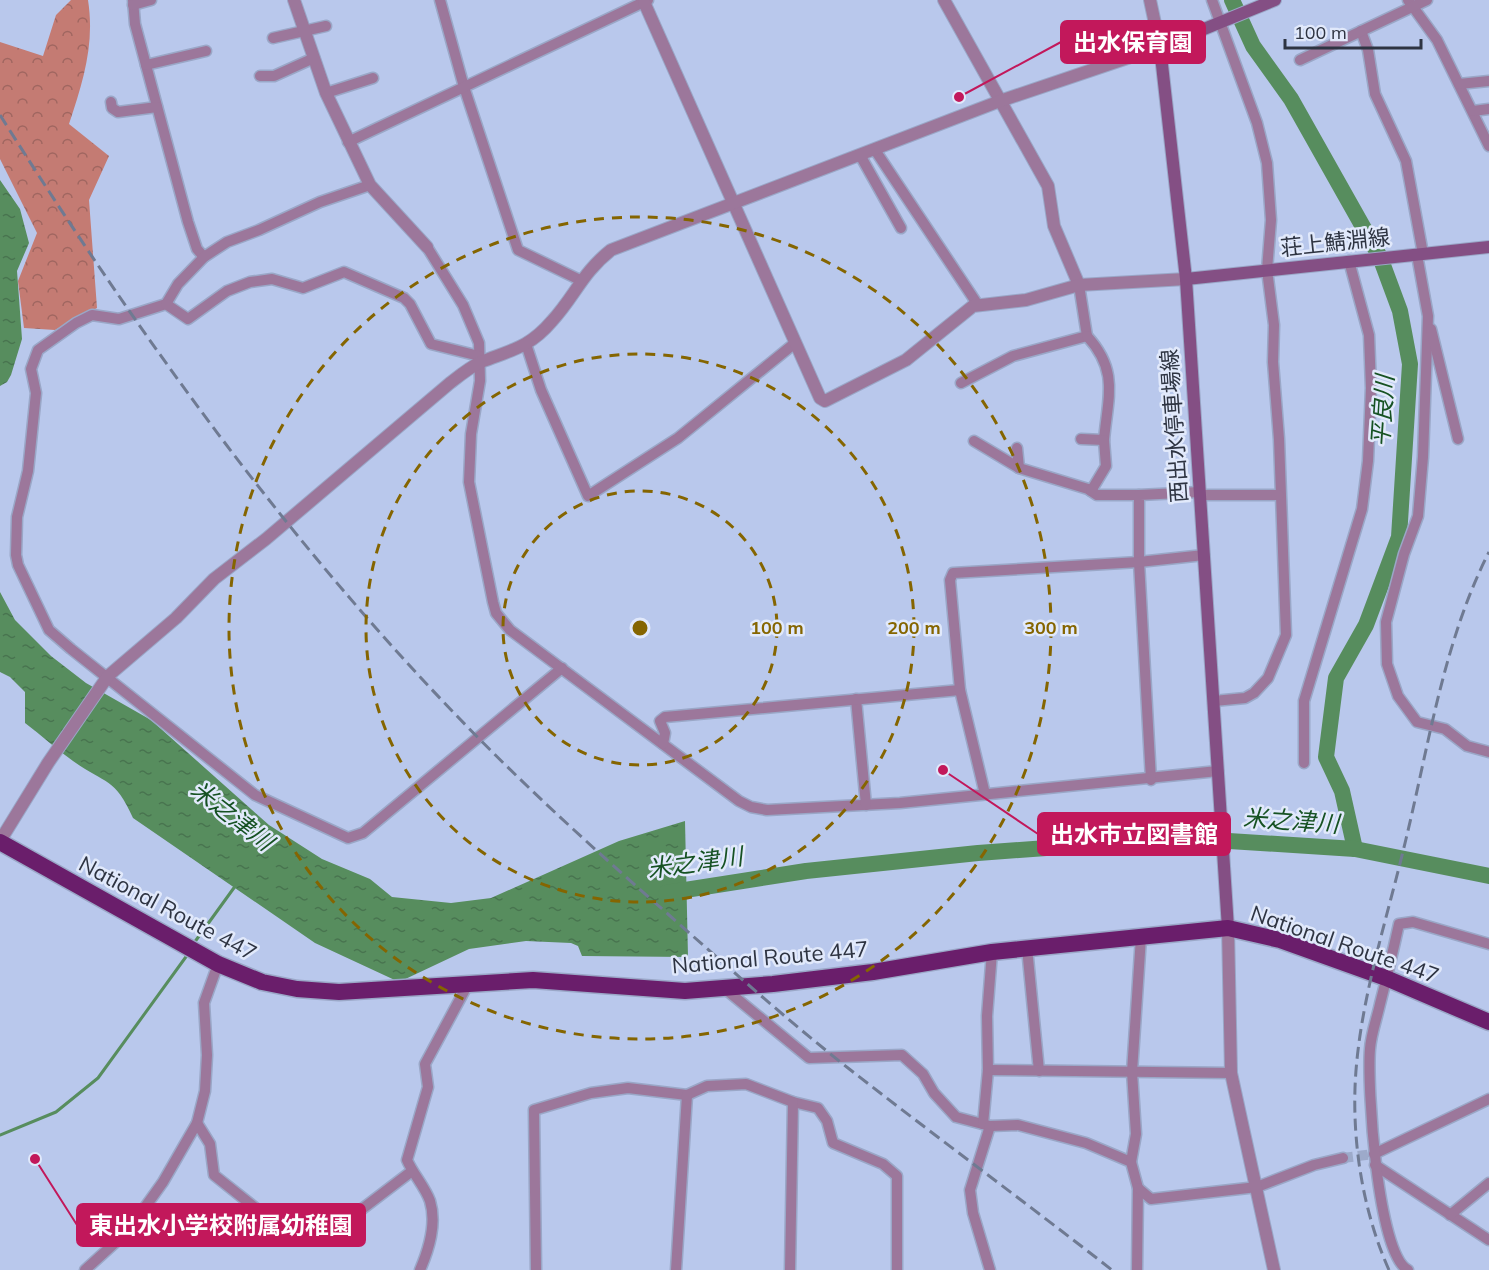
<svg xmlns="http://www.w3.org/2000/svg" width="1489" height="1270" font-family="Mulish,'Noto Sans JP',sans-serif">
	<defs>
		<pattern id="forest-crowns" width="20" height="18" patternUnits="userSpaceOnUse" patternTransform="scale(1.5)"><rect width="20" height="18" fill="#c47b73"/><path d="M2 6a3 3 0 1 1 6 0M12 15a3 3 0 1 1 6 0" fill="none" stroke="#a06660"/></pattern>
		<pattern id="water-ripples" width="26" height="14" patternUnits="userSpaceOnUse" patternTransform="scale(1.5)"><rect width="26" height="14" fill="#578d5e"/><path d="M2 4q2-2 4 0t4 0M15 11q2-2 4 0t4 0" fill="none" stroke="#48744f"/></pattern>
	</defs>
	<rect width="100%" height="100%" fill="#b9c8ec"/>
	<!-- forest -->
	<path fill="url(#forest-crowns)" d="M71 0H88C95 44 83 82 69 124L109 156 89 200 97 308 55 330 24 328 18 281 37 233 0 159V42L43 56 56 15Z"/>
	<!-- water -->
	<g fill="url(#water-ripples)">
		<polygon points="0,180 20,209 29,243 17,271 22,339 11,375 7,382 0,386"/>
		<path d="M0 592 15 620 51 656 86 683 151 720 269 825 322 859 370 879 392 897 451 903 491 898 619 841 685 821 688 957 582 956 578 946 571 943 526 941 469 949 399 982 315 943 133 818C115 777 105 784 73 761 56 749 41 735 25 723V692L10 677 0 672Z"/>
	</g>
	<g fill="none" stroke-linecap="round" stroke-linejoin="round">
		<!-- stream -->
		<g stroke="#578d5e" stroke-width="3">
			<polyline points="194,943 236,885"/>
			<polyline points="0,1135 56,1112 98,1078 188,954"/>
		</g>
		<!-- river -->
		<g stroke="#578d5e" stroke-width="16">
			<polyline points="1232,0 1253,46 1291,99 1380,257 1400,311 1410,364 1399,537 1366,625 1336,678 1326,757 1342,791 1355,849"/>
			<polyline points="666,893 806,871 978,853 1182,838 1355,849 1489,876"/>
		</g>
		<!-- minor-tunnel -->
		<polyline stroke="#9daaca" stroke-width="10" stroke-dasharray="10 5" stroke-linecap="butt" points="1343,1158 1374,1154"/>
		<defs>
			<g id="minor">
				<polyline points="133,0 135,24 188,222 197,249 204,257"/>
				<polyline points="440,0 464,87 518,250 580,280"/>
				<polyline points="1212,0 1257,123 1267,163 1271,220 1267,270 1274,325 1273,362 1279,439 1286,635 1268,678 1254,693 1245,698 1214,701"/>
				<polyline points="1408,0 1437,40 1489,146"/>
				<polyline points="133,5 151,0"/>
				<polyline points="1361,31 1368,50 1375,94 1406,161 1423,254"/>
				<polyline points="273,38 326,26"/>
				<polyline points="1300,60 1427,0"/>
				<polyline points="146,65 206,51"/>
				<polyline points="260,76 274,76 314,58"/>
				<polyline points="1459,84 1489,81"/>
				<polyline points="326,93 373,78"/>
				<polyline points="111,102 112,108 118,112 157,107"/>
				<polyline points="1473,111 1489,109"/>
				<polyline points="348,142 648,0"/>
				<polyline points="875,150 978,305"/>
				<polyline points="860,155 901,228"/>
				<polyline points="370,185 320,202 259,230 227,242 204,257 178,284 166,304 119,319 92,315 76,323 38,350 31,369 36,393 28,471 17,517 16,555 18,565 49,630 71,649 255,795 348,838 363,833 562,668"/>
				<polyline points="427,247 463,305 479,343 480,381 471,434 469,482 493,602 496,613 510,630 739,801 751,807 767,810 900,803 1218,771"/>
				<polyline points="1417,255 1428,316 1423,457 1418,516 1404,554 1386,622 1387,664 1398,696 1417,722 1445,729 1467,746 1489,752"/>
				<polyline points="166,304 188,319 227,291 250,282 272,279 303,288 344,272 404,298 410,304 431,344 479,356"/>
				<polyline points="1431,329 1458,439"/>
				<polyline points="526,344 541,390 588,496 678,438 795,343"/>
				<polyline points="961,383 1013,356 1087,336 1079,285"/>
				<path d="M1081 439 1104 440C1108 396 1119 371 1087 336"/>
				<polyline points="974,441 1019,468"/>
				<polyline points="1017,448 1019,468 1088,489 1097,495 1139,495"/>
				<polyline points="1091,491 1106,466 1104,440"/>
				<polyline points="1200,495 1279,495"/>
				<polyline points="856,699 866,805"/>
				<polyline points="663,744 665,733 660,721 665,717 960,690"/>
				<polyline points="1304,763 1304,701 1362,509 1368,461 1371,388 1369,335 1349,261"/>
				<polyline points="1151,780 1139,562 1139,495 1200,492"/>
				<polyline points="985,794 960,690 950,580 953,573 1139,562 1204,555"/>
				<polyline points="1027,948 1039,1071"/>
				<polyline points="724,988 809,1058 902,1055 923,1074 934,1093 956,1117 990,1126 1018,1125 1086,1143 1131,1162 1138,1188 1137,1270"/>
				<polyline points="988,1070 1231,1073"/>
				<polyline points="197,1123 210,1144 214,1175 287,1233 302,1235 320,1233 345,1222 412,1171"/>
				<polyline points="983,1124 988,1070 987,1016 992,952"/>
				<polyline points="1374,1154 1489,1099"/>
				<polyline points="1131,1162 1136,1134 1132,1072 1141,937"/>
				<polyline points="1375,1165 1489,1240"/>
				<polyline points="1138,1188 1151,1199 1257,1187 1314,1165 1343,1158"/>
				<polyline points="1450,1215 1489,1183"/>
				<polyline points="85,1270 128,1231 163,1182 197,1123 205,1091 207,1055 204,1003 218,964"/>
				<path d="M420 1270C429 1249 437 1224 430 1201 425 1187 413 1174 407 1160L428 1087 425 1064 467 986"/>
				<polyline points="536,1270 534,1110 591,1093 628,1088 687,1095 707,1086 746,1084 793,1102 818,1108 827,1121 833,1143 883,1164 897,1176 897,1270"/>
				<polyline points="676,1270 687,1095"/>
				<polyline points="790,1270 793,1102"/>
				<polyline points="990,1270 973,1213 970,1190 990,1126"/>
				<path d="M1408 1270C1377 1254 1367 1084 1370 1049 1371 1034 1377 1018 1380 1004 1387 977 1393 951 1399 924L1413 922 1489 944"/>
			</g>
			<g id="tertiary">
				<polyline points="294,0 326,93 370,185 427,247"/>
				<polyline points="944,0 1048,186 1054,226 1079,285"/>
				<polyline points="644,2 820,398 825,401 906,360 973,306 1026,300 1079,285 1186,279"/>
				<path d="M0 841 48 763 108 676 176 618 214 579 266 539 450 383C459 376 470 367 481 362 511 350 529 348 552 321 575 296 582 273 611 250L1000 101 1160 47 1150 0"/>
				<polyline points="1228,928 1231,1073 1274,1270"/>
			</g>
			<g id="secondary">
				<polyline points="1186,279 1489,247"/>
				<polyline points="1228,928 1186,279 1160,47 1275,0"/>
			</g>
			<polyline id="trunk" points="0,842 218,964 262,982 297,989 339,992 533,980 685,991 773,984 873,972 992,952 1228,928 1280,940 1386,978 1489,1022"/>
		</defs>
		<!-- minor casing -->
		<use href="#minor" stroke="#9aa7c7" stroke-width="13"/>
		<!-- tertiary casing -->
		<use href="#tertiary" stroke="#9aa7c7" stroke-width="14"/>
		<!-- secondary casing -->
		<use href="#secondary" stroke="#9aa7c7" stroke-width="14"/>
		<!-- trunk casing -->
		<use href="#trunk" stroke="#9aa7c7" stroke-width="19"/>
		<!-- minor -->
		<use href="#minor" stroke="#9c779b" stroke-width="10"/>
		<!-- tertiary -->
		<use href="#tertiary" stroke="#9c779b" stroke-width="12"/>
		<!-- secondary -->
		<use href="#secondary" stroke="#844f84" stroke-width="12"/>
		<!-- trunk -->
		<use href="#trunk" stroke="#6a1e6b" stroke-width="16"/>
		<!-- rail -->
		<g stroke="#6f7a92" stroke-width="3" stroke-dasharray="12 6" stroke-linecap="butt">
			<path d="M0 115C135 329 280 532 456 715 523 785 596 851 669 915 728 967 786 1019 848 1068 935 1136 1025 1202 1112 1270"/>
			<path d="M1389 1270C1364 1214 1353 1149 1355 1088 1358 1005 1387 920 1406 839 1429 744 1444 640 1489 552"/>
		</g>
	</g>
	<!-- distance rings -->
	<g fill="none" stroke="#856500" stroke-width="3" stroke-dasharray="10 8">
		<circle cx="640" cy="628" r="137"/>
		<circle cx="640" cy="628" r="274"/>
		<circle cx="640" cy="628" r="411"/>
	</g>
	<g text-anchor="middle" stroke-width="5" stroke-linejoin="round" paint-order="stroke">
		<!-- street labels -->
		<g font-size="22" fill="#2e3442" stroke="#e1e9fb">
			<text transform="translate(1335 242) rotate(-6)" y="8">荘上鯖淵線</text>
			<text transform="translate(1174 426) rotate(-94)" y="8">西出水停車場線</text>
			<text transform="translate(168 908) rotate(28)" y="8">National Route 447</text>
			<text transform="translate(1345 944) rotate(19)" y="8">National Route 447</text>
			<text transform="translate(770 957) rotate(-5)" y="8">National Route 447</text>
		</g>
		<!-- water labels -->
		<g font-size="24" font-style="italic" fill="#165223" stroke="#e1e9fb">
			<text transform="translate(1383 411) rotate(-86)" y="8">平良川</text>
			<text transform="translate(232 816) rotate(38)" y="8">米之津川</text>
			<text transform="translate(1291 821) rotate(4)" y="8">米之津川</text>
			<text transform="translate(695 863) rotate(-8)" y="8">米之津川</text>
		</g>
	</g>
	<circle cx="640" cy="628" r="9" fill="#856500" stroke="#e1e9fb" stroke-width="3"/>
	<g font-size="18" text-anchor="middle" font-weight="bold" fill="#856500" stroke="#e1e9fb" stroke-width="5" stroke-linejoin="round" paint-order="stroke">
		<text x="777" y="634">100 m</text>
		<text x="914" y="634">200 m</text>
		<text x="1051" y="634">300 m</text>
	</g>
	<!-- callouts -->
	<path fill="none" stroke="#c2185b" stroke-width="2" d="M959 97L1061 42M943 770L1038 834M35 1159L77 1225"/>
	<g fill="#c2185b" stroke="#e1e9fb" stroke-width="2">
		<circle cx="959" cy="97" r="6"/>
		<circle cx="943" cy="770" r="6"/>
		<circle cx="35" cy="1159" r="6"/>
	</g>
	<g fill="#c2185b" stroke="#c2185b" stroke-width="2">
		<rect x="1061" y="21" width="144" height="42" rx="6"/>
		<rect x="1038" y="813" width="192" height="42" rx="6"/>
		<rect x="77" y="1204" width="288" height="42" rx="6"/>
	</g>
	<g font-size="24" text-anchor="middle" font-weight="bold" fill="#fff">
		<text x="1133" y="51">出水保育園</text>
		<text x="1134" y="843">出水市立図書館</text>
		<text x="221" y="1234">東出水小学校附属幼稚園</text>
	</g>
	<!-- scale -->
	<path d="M1285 39v9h136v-9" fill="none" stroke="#2e3442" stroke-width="3"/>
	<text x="1294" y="39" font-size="18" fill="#2e3442" stroke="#e1e9fb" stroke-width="4.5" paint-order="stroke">100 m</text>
</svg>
